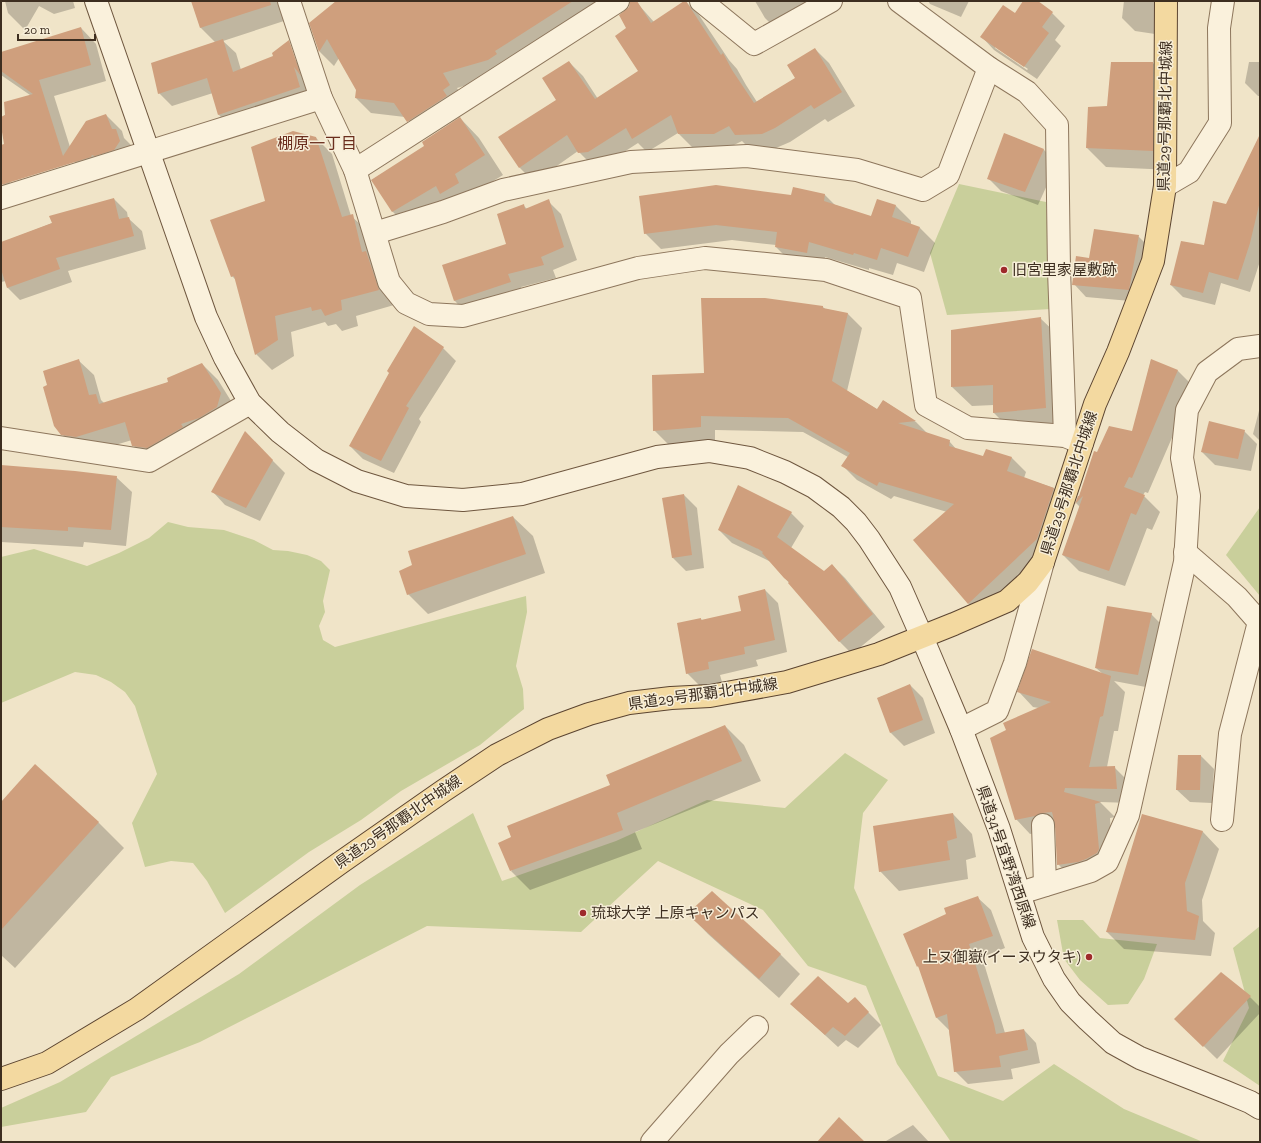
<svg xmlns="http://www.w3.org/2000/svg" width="1261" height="1143" font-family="'Zilla Slab','Noto Sans JP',serif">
	<rect width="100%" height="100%" fill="#f0e4c8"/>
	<!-- green -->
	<g fill="#c9cf9b">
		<polygon points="959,184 1046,202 1051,309 947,315 930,253"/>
		<polygon points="1260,507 1260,596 1226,555"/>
		<polygon points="168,522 188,527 224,530 254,540 273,550 288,551 307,555 321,561 330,570 323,601 325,612 319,626 323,640 335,647 526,596 527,612 516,666 523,689 524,709 480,745 401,791 361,820 309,852 225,913 207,881 193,863 171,861 145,867 132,823 157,774 135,706 125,692 111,682 96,675 75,672 1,703 1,557 34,549 87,566 119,553 149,538"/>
		<polygon points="845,753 888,780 863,813 854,888 938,1076 1003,1101 1054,1064 1124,1109 1203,1142 951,1142 897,1064 866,986 808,966 763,910 658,861 581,932 427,926 200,1042 111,1077 86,1112 1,1127 1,1108 60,1082 239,974 360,885 473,813 502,881 616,841 707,800 785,808"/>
		<polygon points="1057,920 1083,920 1100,938 1157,944 1144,979 1128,1004 1108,1005 1080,980 1064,959"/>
		<polygon points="1260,926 1260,1086 1223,1061 1249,1008 1233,948"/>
	</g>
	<!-- shadow -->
	<g fill="#0003" fill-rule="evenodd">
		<polygon points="5,1 73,1 75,8 54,14 39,6 25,30 8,13"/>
		<polygon points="192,1 281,1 287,20 223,41 236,53 241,70 287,52 300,65 311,100 232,128 219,115 213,93 172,106 159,93 216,43 201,28"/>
		<polygon points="338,1 607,1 503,75 457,88 465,100 423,136 405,117 371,113 356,98 358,89 339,58 334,66 320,52 311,23"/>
		<polygon points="685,1 699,15 729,60 737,69 746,85 757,102 796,78 815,49 829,63 855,106 828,122 825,119 790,142 776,148 750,149 742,141 728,148 693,148 678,133 647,152 638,143 602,166 593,166 578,151 534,182 520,168 500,137 557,100 569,62 583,76 598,99 639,71 628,28 638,4 654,22"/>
		<polygon points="755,1 804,1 811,12 778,31 765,18"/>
		<polygon points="928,1 969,1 961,17 930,4"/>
		<path d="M1025 1H1036L1052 13 1065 26 1055 40 1061 46 1037 79 994 50 982 37 1015 14ZM995 46 1028 69 1027 70 995 48Z"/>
		<polygon points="1124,1 1160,1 1155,34 1135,31 1122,18"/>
		<path d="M81 28 96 44 106 81 54 96 70 147 106 115 122 131 124 138 131 145 135 157 17 200 1 182V146L5 145 1 118 30 95 1 75V53ZM74 161 75 163 10 183V181Z"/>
		<polygon points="1249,62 1260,62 1260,96 1258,96 1245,83"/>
		<polygon points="1153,63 1172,82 1172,170 1106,167 1087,148 1108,107"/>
		<polygon points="460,118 479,138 503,175 412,231 393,212 372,180 426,146"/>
		<polygon points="1005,134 1044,150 1057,163 1038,205 1001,191 988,178"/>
		<polygon points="316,138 332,154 351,216 368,231 394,305 356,316 358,326 342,331 336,324 328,326 325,322 291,332 294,356 272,370 256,354 237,281 232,276 266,202"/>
		<polygon points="1260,154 1260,261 1250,292 1221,283 1215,305 1183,297 1171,285 1205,246 1226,205"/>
		<polygon points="794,188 825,195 835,205 871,217 878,200 896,206 911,221 911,225 920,228 935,243 924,272 897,263 893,275 869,268 869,270 825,257 822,268 792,263 776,247 776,245 732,240 661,249 645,233 792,196"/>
		<polygon points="114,199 127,212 128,218 142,231 146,249 68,271 72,282 20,300 7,287 6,281 1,282 1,243"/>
		<polygon points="548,201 561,214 577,260 553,270 556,278 521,287 523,295 467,314 455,301 443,266 507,245 523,205 527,209"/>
		<polygon points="1138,236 1151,249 1141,302 1086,297 1074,284 1090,259"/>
		<polygon points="823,307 825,309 848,314 862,328 847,391 878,410 884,401 916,422 928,434 949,441 957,450 984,458 1012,458 1026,472 1024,478 1054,488 1068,503 1052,554 983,618 968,603 947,512 894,496 891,499 857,480 843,466 848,457 803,432 715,430 715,442 669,445 654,430 705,374"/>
		<polygon points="1040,318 1060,337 1065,427 1013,432 994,413 994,405 972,406 952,387"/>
		<polygon points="443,348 456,361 419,419 421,422 394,473 363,459 350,446"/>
		<polygon points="78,360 94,375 101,400 105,404 169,382 202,364 218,380 236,409 149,461 133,445 132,440 92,452 78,450 62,434"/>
		<polygon points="1151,360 1178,371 1194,387 1148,493 1145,492 1143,495 1160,512 1152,530 1147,528 1125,586 1079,571 1063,555 1080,507 1076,503 1079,497 1098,454 1133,433"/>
		<polygon points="1260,407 1260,441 1253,434"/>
		<polygon points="1244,431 1257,444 1251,471 1215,465 1202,452"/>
		<polygon points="245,433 285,473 260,521 225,505 213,492"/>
		<polygon points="1,466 116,477 132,492 126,546 84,542 83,547 1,542"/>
		<polygon points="684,495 697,508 704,568 686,571 673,558"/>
		<polygon points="791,513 804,526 791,548 824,572 832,565 845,578 885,627 852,654 840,642 771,562 732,543 719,530"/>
		<polygon points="513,517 533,536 545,573 428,614 408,594"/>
		<polygon points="765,590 778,603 787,652 756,660 758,666 720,675 722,682 700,686 687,673 701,619 703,621 742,612"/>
		<polygon points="1151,614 1164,627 1151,688 1114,681 1125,692 1118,731 1114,731 1107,767 1114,767 1129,782 1132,803 1100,802 1115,817 1110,818 1113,865 1073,879 1058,864 1057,827 1050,830 1030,834 1016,819 1007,731 1039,708 1033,707 1019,692 1104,675 1096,668"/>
		<polygon points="910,685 923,698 935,733 904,746 891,733 878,698"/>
		<polygon points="725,726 744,745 761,781 635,832 642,849 530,890 511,871 611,786"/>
		<polygon points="1201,756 1214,769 1212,803 1190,802 1177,790"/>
		<polygon points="35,766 99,823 124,848 15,968 1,955 1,804"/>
		<polygon points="953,814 972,834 976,857 966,860 968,879 899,891 880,871"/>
		<polygon points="1143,815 1203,832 1219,849 1202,900 1203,921 1215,933 1211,956 1124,949 1107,932"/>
		<polygon points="978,898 991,910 1005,948 982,957 1005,1033 1024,1030 1036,1043 1040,1063 1011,1069 1013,1079 968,1084 955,1071 949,1030 937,1018 920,968 918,966 948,914"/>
		<polygon points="689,914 780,954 800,974 779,998 708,934"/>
		<polygon points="1250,997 1260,1007 1260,1013 1217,1059 1176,1019"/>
		<polygon points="791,1004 848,1004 867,1011 881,1025 858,1048 846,1040 838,1047"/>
		<polygon points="913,1125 929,1142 886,1141"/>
	</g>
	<!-- building -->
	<g fill="#cf9f7d">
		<polygon points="191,1 270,1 271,5 200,28"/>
		<polygon points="336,1 573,1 495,51 497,54 488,60 443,73 450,85 443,90 447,96 407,122 394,103 355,98 356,90 327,39 319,52 309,23"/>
		<polygon points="630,1 637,1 651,23 684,1 686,1 721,55 723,53 732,70 754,103 795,78 787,65 815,48 842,92 814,109 811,105 775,128 762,134 735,135 729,126 714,134 678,134 671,115 632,139 626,128 588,152 578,153 567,135 519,168 498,137 556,100 542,78 569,61 595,99 638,71 615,36 626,28 619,15 629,7"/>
		<polygon points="1023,1 1038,1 1053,12 1042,27 1049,33 1024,67 980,37 1003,5 1015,13"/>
		<polygon points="81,27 91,65 39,80 63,156 86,121 106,114 112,129 116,129 120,141 114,150 95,156 92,155 91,157 1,185 1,145 4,144 1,126 1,117 5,115 4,102 33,94 1,71 1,52"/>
		<polygon points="223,39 233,72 273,56 272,53 289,40 301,76 294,67 300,87 218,115 207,78 158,94 151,63"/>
		<polygon points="1111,62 1153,62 1153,151 1086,148 1088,107 1107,106"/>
		<polygon points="460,117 485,155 455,174 459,183 440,194 436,186 392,212 371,180 424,146 422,142"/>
		<polygon points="293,131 316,137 342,217 353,214 362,252 366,251 379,290 341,300 342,310 325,316 321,309 312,311 311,307 275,316 278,340 255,355 234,276 231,277 210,220 265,201 251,147"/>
		<polygon points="1004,133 1044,149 1025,192 987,179"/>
		<polygon points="1260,134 1260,201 1250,243 1238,280 1209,272 1203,293 1170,285 1181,241 1204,245 1213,201 1226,204"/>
		<polygon points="716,185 791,195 793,187 825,194 824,201 871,216 877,199 896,205 892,217 920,227 908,257 881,248 877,260 854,253 853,255 809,242 807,253 775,247 777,232 716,225 644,234 639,196"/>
		<polygon points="114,198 119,219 129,217 134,236 56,258 60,269 7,288 1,269 1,242 52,223 49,216"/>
		<polygon points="549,199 564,247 541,257 544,265 508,274 511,282 454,301 442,265 506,244 497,214 524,204 525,209"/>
		<polygon points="1094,229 1139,235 1129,290 1072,285 1076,256 1089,258"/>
		<polygon points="701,298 765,298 823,306 823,308 848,313 832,381 877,409 883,400 916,421 898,423 950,440 949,446 983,456 986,449 1012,457 1007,471 1054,488 1037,539 968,604 913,540 954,504 879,482 877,486 841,466 850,453 788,418 701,416 701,427 653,431 652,375 704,373"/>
		<polygon points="1041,317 1046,408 993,413 993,385 951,387 951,330"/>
		<polygon points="414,326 444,347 406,406 409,408 381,461 349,446 389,373 387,371"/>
		<polygon points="79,359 89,395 96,394 99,404 168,382 167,378 202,363 221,393 217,407 199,418 181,424 183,427 147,448 132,446 125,422 76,437 61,435 54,426 43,387 47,385 43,371"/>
		<polygon points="1151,359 1178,370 1132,478 1129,477 1124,487 1145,495 1136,515 1131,513 1109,571 1062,555 1083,496 1075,504 1078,496 1079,496 1094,451 1097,452 1109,426 1132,431"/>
		<polygon points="1209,421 1245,430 1238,459 1201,452"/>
		<polygon points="245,431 273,460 246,508 211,492"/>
		<polygon points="1,465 75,471 117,476 111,530 68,527 68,531 1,527"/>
		<polygon points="738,485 792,512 777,537 824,571 832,564 873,614 839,642 788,583 789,582 784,578 762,553 763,552 757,548 758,549 718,530"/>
		<polygon points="684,494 692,555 672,558 662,498"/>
		<polygon points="513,516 526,554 407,595 399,571 412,565 408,551"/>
		<polygon points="765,589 775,640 744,647 745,654 708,662 709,669 686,674 677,623 701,618 701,620 741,611 738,596"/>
		<polygon points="1107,606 1152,613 1138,675 1095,668"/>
		<polygon points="1032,649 1111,676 1103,716 1100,717 1089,767 1115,766 1117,789 1065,788 1064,792 1101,802 1095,804 1099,849 1097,853 1086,859 1078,862 1057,865 1055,825 1052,812 1042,813 1035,816 1015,820 990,738 1006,730 1003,723 1051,702 1017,692"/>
		<polygon points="910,684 923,720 890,733 877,698"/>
		<polygon points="725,725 742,761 617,813 623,830 510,871 498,843 511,837 507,826 610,785 606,775"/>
		<polygon points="1178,755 1201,755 1200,790 1176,790"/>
		<polygon points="35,764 99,822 1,930 1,802"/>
		<polygon points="953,813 957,838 947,841 950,860 879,872 873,826"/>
		<polygon points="1142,814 1203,831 1185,883 1187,911 1199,916 1195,940 1106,932"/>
		<polygon points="712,891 781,954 759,979 687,914"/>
		<polygon points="978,896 993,936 969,944 994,1024 996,1034 1024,1029 1028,1050 999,1056 1001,1067 954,1072 947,1014 936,1018 918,966 917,967 903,934 946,914 944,908"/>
		<polygon points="1221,972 1251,996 1203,1047 1174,1019"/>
		<polygon points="818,976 848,1003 855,997 869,1012 845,1036 833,1027 825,1035 790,1004"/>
		<polygon points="839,1117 865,1142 817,1142"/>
	</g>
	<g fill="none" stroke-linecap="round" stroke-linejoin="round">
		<defs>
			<g id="street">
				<polyline points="289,1 321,98 355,170 389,282 406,303 429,314 463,316 638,268 705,258 826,270 910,298 926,405 968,428 1065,436 1082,443"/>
				<polyline points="701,1 754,44 831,1"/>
				<polyline points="899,1 989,68 1027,92 1057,125 1059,270 1065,436"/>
				<polyline points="355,170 618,1"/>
				<polyline points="1165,186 1189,172 1220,123 1219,28 1223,1"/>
				<polyline points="1,198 321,98"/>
				<polyline points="375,233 443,212 503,190 631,162 747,156 857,170 923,190 948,175 989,68"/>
				<polyline points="1,438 149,461 250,403"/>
				<polyline points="1185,552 1237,597 1259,622 1230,734 1222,820"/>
				<polyline points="961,729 997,711 1015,663 1043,562"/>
				<polyline points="1043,825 1045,885"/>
				<polyline points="1020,893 1091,871 1107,862 1128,815 1185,562 1189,496 1182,458 1187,410 1207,372 1238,349 1260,346"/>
				<polyline points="652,1142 729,1054 757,1027"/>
			</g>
			<polyline id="secondary" points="96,1 206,317 225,358 250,403 280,432 316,460 357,481 406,496 463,500 522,494 657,457 709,451 750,458 785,472 814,487 841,507 856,522 869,539 900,587 922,637 961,729 999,829 1033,937 1054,979 1070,1002 1088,1020 1113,1043 1140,1058 1226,1092 1250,1102 1260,1108"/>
			<polyline id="primary" points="1,1079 47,1063 137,1009 340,863 443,791 497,755 548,729 589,714 629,703 671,698 710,696 787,682 879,654 954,624 1007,601 1028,582 1043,562 1095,404 1118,352 1153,261 1165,186 1166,1"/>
		</defs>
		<!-- street casing -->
		<use href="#street" stroke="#8d765c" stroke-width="24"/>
		<!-- secondary casing -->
		<use href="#secondary" stroke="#6f573f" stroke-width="24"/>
		<!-- primary casing -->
		<use href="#primary" stroke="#5b4430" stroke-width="24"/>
		<!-- street -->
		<use href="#street" stroke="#faf1dc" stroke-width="22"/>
		<!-- secondary -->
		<use href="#secondary" stroke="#faf1dc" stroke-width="22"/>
		<!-- primary -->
		<use href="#primary" stroke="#f3d9a0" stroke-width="22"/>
	</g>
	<!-- markers -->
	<g fill="#9e2a2b" stroke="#f7eed8" stroke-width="1.5">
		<circle cx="1004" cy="270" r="4"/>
		<circle cx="583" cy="913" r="4"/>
		<circle cx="1089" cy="957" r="4"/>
	</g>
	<g text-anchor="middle" stroke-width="3" stroke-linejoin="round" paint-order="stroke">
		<!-- street labels -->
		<g font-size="15" fill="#3d2e20" stroke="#f7eed8">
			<text transform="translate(1165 116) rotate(-89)" y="5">県道29号那覇北中城線</text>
			<text transform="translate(1069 483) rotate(-72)" y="5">県道29号那覇北中城線</text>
			<text transform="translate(703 694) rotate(-8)" y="5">県道29号那覇北中城線</text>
			<text transform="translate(398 822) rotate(-35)" y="5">県道29号那覇北中城線</text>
			<text transform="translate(1006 857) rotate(71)" y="5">県道34号宜野湾西原線</text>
		</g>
		<!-- poi labels -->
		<g font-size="15" fill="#3d2e20" stroke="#f7eed8" text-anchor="start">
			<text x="1012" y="275">旧宮里家屋敷跡</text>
			<text x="591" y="918">琉球大学 上原キャンパス</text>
			<text x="1081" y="962" text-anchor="end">上ヌ御嶽(イーヌウタキ)</text>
		</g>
		<!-- neighbourhood labels -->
		<g font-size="16" fill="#6b2e1e" stroke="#f7eed8">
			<text x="317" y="149">棚原一丁目</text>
		</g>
	</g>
	<!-- border -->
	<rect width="1261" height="1143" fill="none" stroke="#3d2e20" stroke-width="4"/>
	<!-- scale -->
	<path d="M18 34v6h77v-6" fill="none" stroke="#3d2e20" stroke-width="2"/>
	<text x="24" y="34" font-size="12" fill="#3d2e20" stroke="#f7eed8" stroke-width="3" paint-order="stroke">20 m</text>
</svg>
